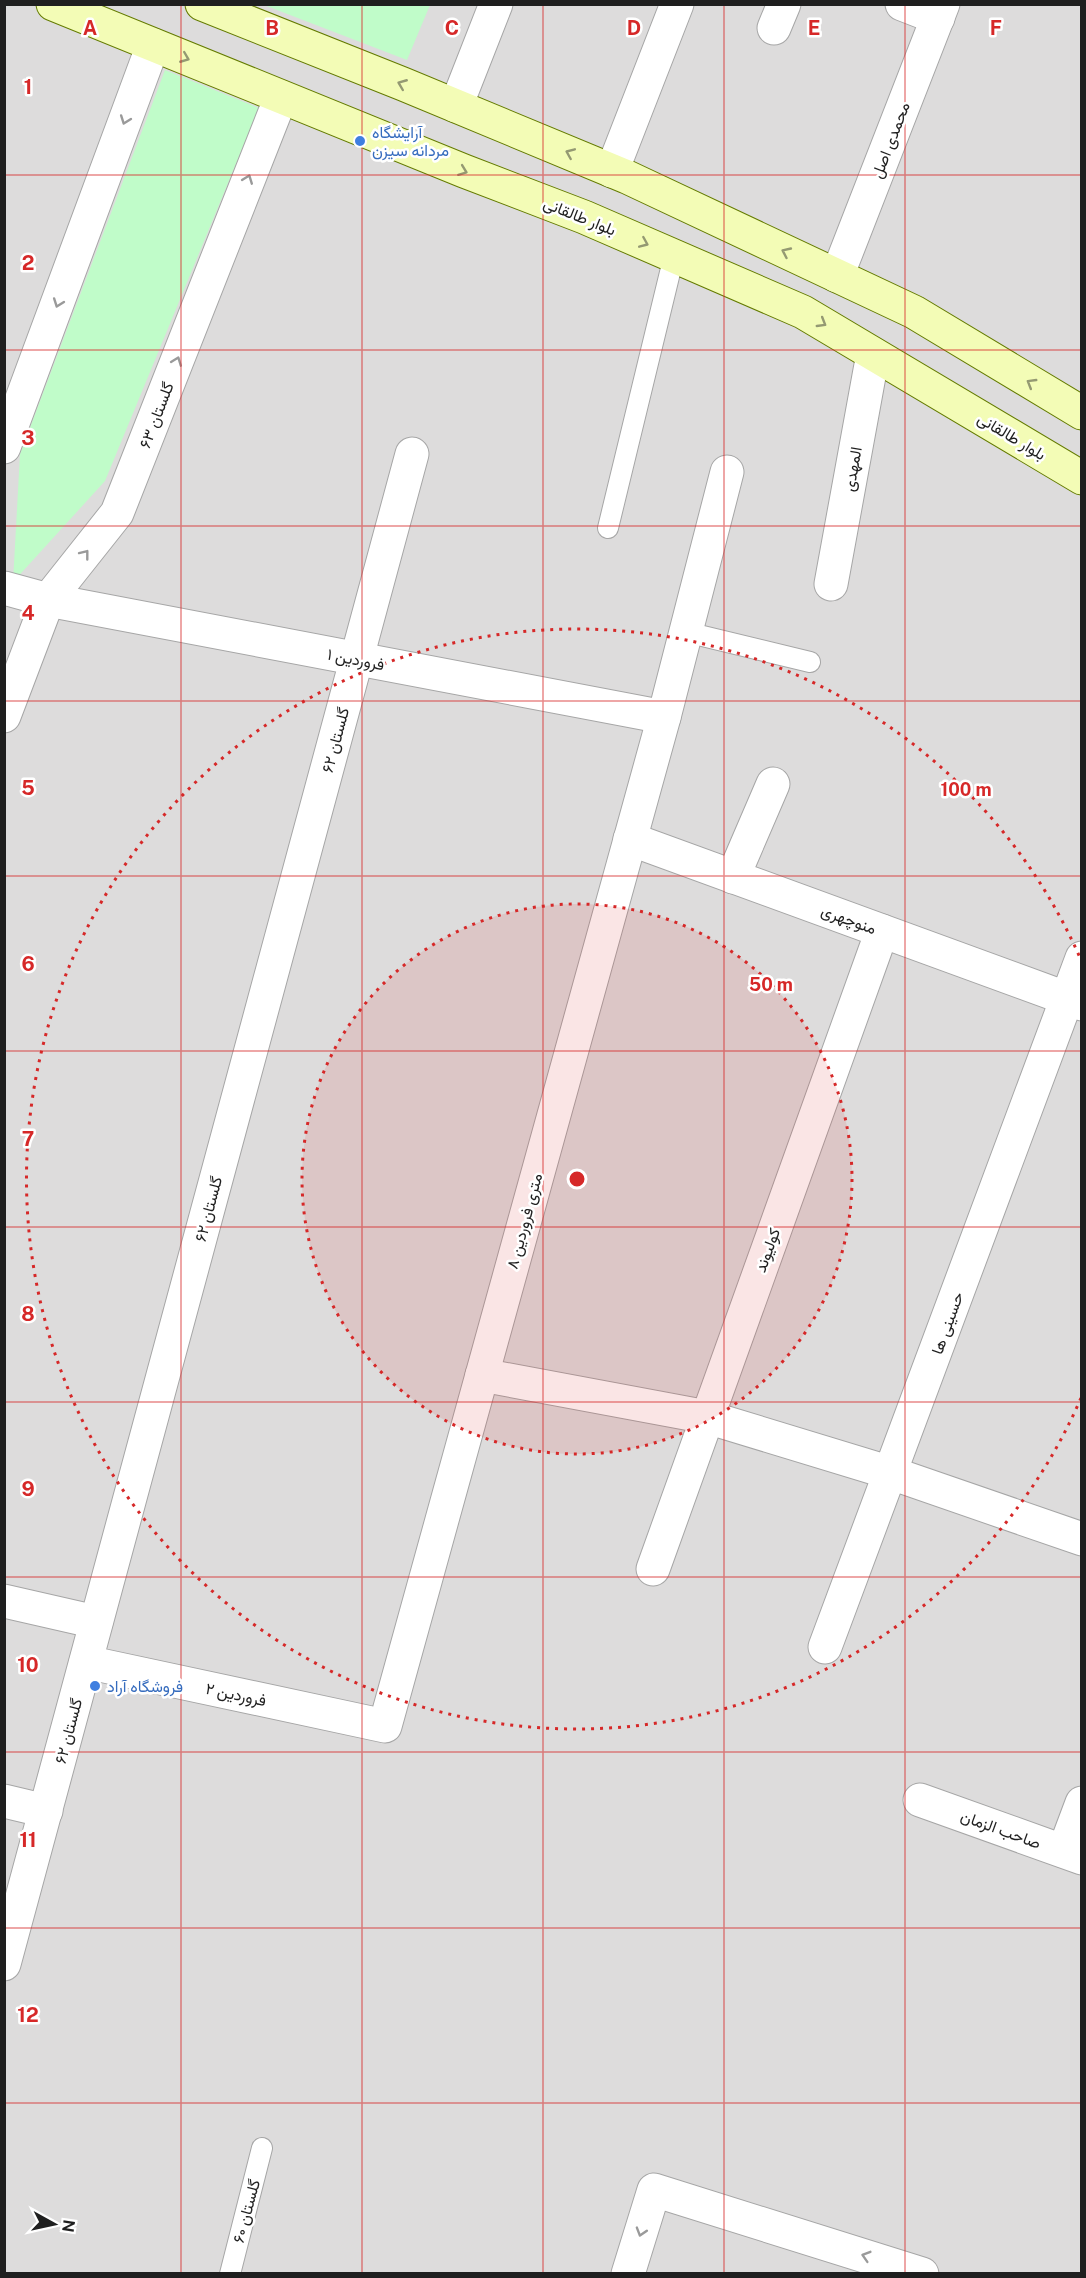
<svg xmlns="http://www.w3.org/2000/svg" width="1086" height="2278" font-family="'Public Sans',Vazirmatn,sans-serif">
	<rect width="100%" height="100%" fill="#f0ede4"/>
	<!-- residential -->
	<rect fill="#dddcdc" x="5" y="5" width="1076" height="2268"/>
	<!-- park -->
	<g fill="#c0fcc9">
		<polygon points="264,5 430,4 430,5 407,60"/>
		<polygon points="165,70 259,108 105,481 13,582 20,454"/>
	</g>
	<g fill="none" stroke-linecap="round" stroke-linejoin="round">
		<defs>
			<g id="service">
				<polyline points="608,528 674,256"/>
				<polyline points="686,632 810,662"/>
				<polyline points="230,2274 262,2148"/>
			</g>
			<g id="minor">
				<polyline points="902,4 938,18"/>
				<polyline points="774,28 784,4"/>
				<polyline points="612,171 677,4"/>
				<polyline points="837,276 943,4"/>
				<polyline points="831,584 873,354"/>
				<polyline points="4,588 48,600 664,717"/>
				<polyline points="630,839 1082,1004"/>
				<polyline points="733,877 773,784"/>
				<polyline points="482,1375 707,1417 891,1473 1082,1539"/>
				<polyline points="653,1569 882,931"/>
				<polyline points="4,1601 96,1622"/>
				<polyline points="825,1647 1082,958"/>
				<polyline points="86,1662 385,1726 664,717 727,472"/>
				<polyline points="920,1800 1082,1858"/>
				<polyline points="4,1801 46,1811"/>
				<polyline points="1064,1851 1082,1803"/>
				<polyline points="4,1964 412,454"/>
				<polyline points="628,2274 654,2190 922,2274"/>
			</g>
			<g id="tertiary">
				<polyline points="456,106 496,4"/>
				<polyline points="4,447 153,45"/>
				<polyline points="4,716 48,600 117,513 281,97"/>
			</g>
			<g id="secondary">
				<polyline points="53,4 464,171 584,217 803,312 1082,478"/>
				<polyline points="202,4 403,84 627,177 914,312 1082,413"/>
			</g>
		</defs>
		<!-- service casing -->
		<use href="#service" stroke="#a6a6a6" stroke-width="22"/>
		<!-- minor casing -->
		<use href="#minor" stroke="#a6a6a6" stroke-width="35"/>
		<!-- tertiary casing -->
		<use href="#tertiary" stroke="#a6a6a6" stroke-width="35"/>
		<!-- secondary casing -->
		<use href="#secondary" stroke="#647b00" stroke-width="35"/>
		<!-- service -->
		<use href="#service" stroke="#fff" stroke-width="20"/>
		<!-- minor -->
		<use href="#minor" stroke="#fff" stroke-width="33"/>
		<!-- tertiary -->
		<use href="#tertiary" stroke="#fff" stroke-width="33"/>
		<!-- secondary -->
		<use href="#secondary" stroke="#f3fcb6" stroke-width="33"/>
	</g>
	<!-- one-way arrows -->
	<defs><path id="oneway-chevron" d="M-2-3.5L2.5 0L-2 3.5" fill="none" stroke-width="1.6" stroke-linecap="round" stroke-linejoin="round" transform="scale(1.5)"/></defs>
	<g stroke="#949972">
		<use href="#oneway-chevron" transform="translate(185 58) rotate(22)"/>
		<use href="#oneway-chevron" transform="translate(402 84) rotate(-158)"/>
		<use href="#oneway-chevron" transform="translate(570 153) rotate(-157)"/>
		<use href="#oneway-chevron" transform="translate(463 171) rotate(21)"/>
		<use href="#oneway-chevron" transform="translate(644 243) rotate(23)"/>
		<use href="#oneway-chevron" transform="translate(786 252) rotate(-155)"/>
		<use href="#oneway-chevron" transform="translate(822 323) rotate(31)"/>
		<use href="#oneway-chevron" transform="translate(1031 383) rotate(-149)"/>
	</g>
	<g stroke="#9a9a9a">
		<use href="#oneway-chevron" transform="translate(125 120) rotate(110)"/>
		<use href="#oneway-chevron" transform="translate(248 179) rotate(-69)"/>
		<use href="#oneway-chevron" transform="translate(58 303) rotate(110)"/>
		<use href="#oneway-chevron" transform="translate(177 361) rotate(-69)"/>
		<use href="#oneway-chevron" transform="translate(85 554) rotate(-52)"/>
		<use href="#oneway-chevron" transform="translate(641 2232) rotate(107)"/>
		<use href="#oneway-chevron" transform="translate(866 2256) rotate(-163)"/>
	</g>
	<!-- grid -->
	<path fill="none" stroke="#d62828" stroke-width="1.5" stroke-opacity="0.55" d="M181 4V2274M362 4V2274M543 4V2274M724 4V2274M905 4V2274M4 175H1082M4 350H1082M4 526H1082M4 701H1082M4 876H1082M4 1051H1082M4 1227H1082M4 1402H1082M4 1577H1082M4 1752H1082M4 1928H1082M4 2103H1082"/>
	<!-- distance rings -->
	<circle cx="577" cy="1179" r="275" fill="#d62828" fill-opacity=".12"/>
	<g fill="none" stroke="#d62828" stroke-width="3" stroke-dasharray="3 6">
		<circle cx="577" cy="1179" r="275"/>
		<path d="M1081 1398A550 550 0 1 1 1081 960"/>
	</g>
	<!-- markers -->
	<g fill="#3f7fe0" stroke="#fff" stroke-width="2">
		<circle cx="360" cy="141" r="6"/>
		<circle cx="95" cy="1686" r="6"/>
	</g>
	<g text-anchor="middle" stroke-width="5" stroke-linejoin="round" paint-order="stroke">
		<!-- shop labels -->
		<g font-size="16" fill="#366cbe" stroke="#fff" text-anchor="start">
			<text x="372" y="138">آرایشگاه<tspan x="372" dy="18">مردانه سیزن</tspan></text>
			<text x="107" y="1692">فروشگاه آراد</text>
		</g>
		<!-- street labels -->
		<g font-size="16" fill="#1f1f1f" stroke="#fff">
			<text transform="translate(890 140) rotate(-69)" y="6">محمدی اصل</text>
			<text transform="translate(580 216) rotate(22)" y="6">بلوار طالقانی</text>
			<text transform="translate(156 415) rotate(-69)" y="6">گلستان ۶۳</text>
			<text transform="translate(1012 436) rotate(31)" y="6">بلوار طالقانی</text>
			<text transform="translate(852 469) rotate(-80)" y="6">المهدی</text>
			<text transform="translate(356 659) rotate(11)" y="6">فروردین ۱</text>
			<text transform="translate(335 740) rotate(-75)" y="6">گلستان ۶۲</text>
			<text transform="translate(849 919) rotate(20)" y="6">منوچهری</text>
			<text transform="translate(208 1209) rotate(-75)" y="6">گلستان ۶۲</text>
			<text transform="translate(524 1221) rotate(-75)" y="6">۸ متری فروردین</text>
			<text transform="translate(767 1250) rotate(-70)" y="6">کولیوند</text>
			<text transform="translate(947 1323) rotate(-70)" y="6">حسینی ها</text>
			<text transform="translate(236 1694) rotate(12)" y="6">فروردین ۲</text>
			<text transform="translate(68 1731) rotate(-75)" y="6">گلستان ۶۲</text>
			<text transform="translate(1001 1829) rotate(20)" y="6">صاحب الزمان</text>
			<text transform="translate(246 2211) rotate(-75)" y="6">گلستان ۶۰</text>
		</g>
	</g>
	<g font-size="20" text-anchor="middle" font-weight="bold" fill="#d62828" stroke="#fff" stroke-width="5" stroke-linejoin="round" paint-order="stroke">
		<text x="90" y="35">A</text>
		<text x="272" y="35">B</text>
		<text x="452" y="35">C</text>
		<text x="634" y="35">D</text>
		<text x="814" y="35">E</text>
		<text x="996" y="35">F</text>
		<text x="28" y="94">1</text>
		<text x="28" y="270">2</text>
		<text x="28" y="445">3</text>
		<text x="28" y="620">4</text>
		<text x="28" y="795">5</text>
		<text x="28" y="971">6</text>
		<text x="28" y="1146">7</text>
		<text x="28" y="1321">8</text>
		<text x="28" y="1496">9</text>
		<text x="28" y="1672">10</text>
		<text x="28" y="1847">11</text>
		<text x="28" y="2022">12</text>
	</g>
	<circle cx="577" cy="1179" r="9" fill="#d62828" stroke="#fff" stroke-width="3"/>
	<g font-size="18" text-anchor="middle" font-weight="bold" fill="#d62828" stroke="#fff" stroke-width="5" stroke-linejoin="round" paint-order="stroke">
		<text x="966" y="796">100 m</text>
		<text x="771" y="991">50 m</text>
	</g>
	<!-- border -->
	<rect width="1086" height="2278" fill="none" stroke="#1f1f1f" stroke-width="12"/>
	<!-- north arrow -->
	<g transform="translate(54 2224) rotate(98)" stroke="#ffffff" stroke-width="4.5" paint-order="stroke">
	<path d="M0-4.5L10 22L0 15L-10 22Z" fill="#1f1f1f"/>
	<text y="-9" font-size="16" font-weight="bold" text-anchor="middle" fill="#1f1f1f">N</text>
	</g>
</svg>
